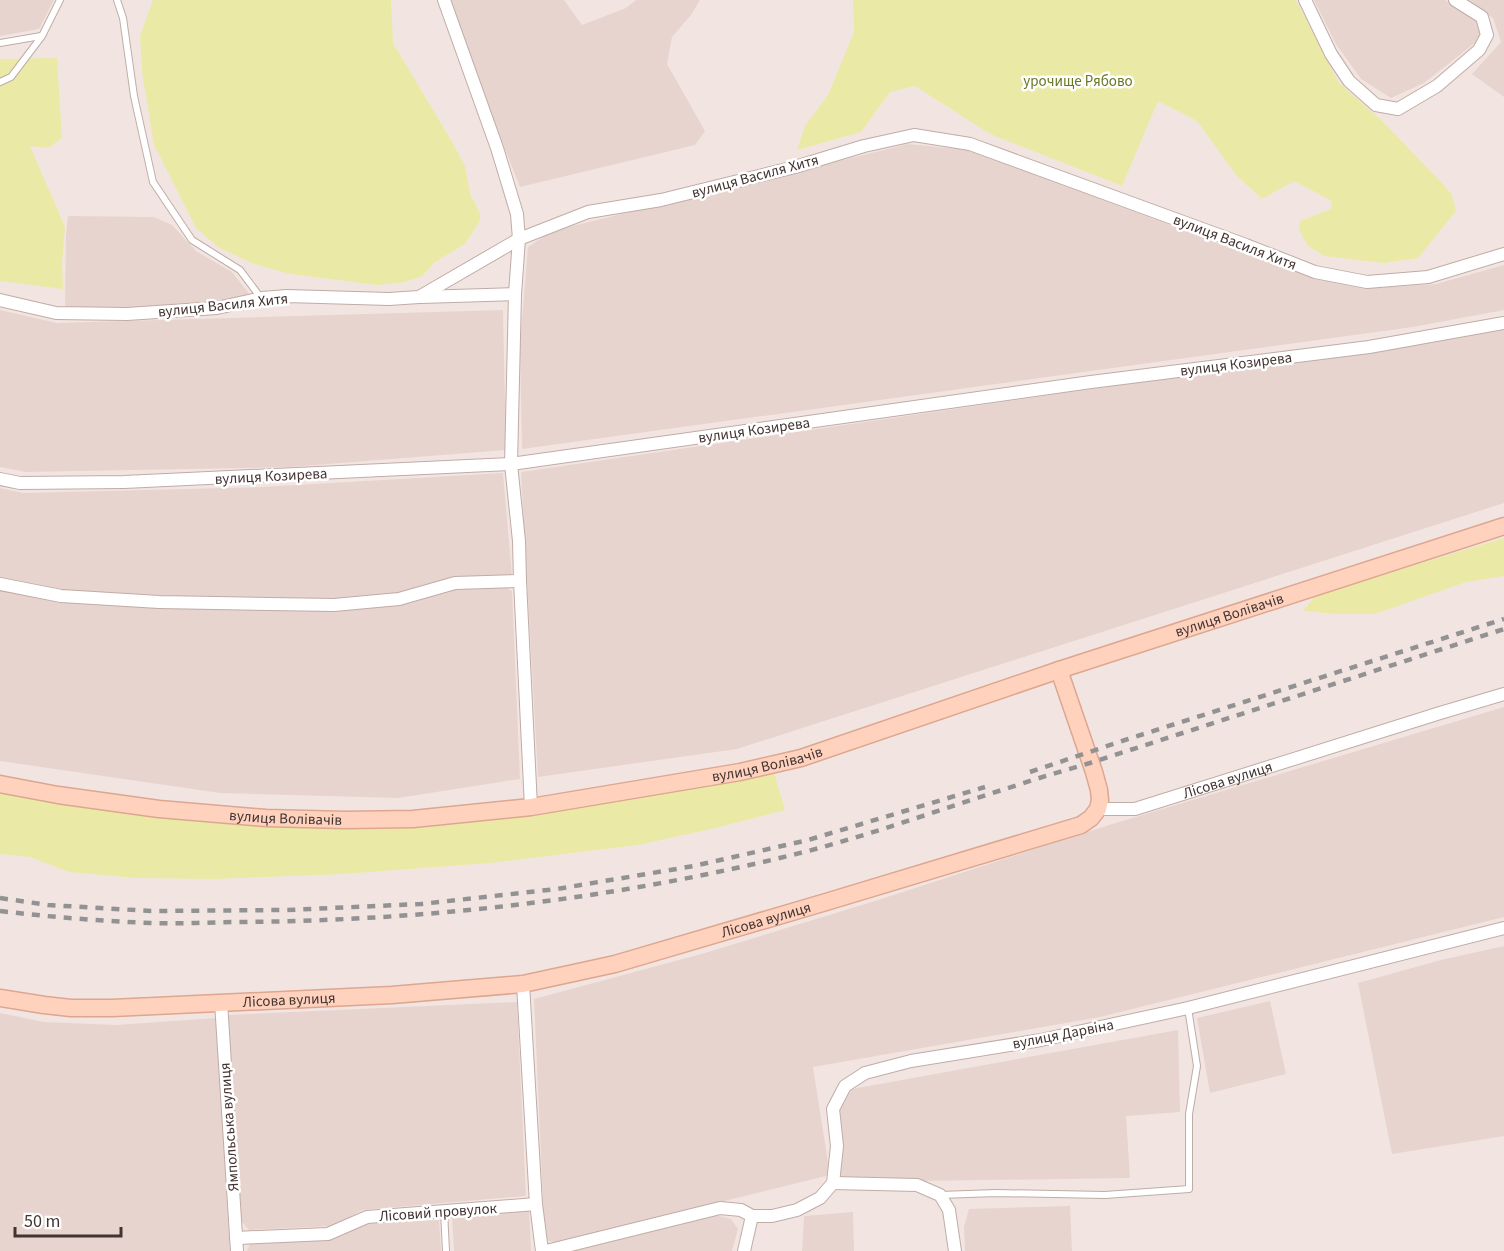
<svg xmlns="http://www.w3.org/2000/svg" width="1504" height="1251" font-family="'Source Sans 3',sans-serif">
	<rect width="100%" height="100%" fill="#f2e5e1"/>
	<!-- residential -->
	<g fill="#e7d4ce">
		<polygon points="0,0 54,0 39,29 0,36"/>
		<polygon points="450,0 564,0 582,25 626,8 636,0 700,0 691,15 672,37 667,64 705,131 695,145 520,187 487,104"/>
		<polygon points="1314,0 1445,0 1479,21 1480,39 1424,83 1391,98 1361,79 1336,44"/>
		<polygon points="1466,0 1504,0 1504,97 1472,74 1501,42 1493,18"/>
		<polygon points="908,144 967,150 1316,279 1371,288 1436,284 1504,265 1504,310 1413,327 522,449 520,345 528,247 552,231"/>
		<polygon points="68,216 154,217 172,225 196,251 232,272 251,296 217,304 127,310 65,309 66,236"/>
		<polygon points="0,310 57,323 503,310 506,450 290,467 26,472 0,467"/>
		<polygon points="1504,329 1504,503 737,749 538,777 521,472"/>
		<polygon points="503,473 512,576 398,595 334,599 199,597 65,591 0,579 0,488 23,493 262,487"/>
		<polygon points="505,587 512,591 520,779 398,798 220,793 0,761 0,589 334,609 454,589"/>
		<polygon points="1504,707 1504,917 1100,1017 813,1067 830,1175 631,1224 562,1243 548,1241 544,1223 534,999 705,953 875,901 1109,825"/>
		<polygon points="1504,946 1504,1136 1392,1154 1358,983 1441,960"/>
		<polygon points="1270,1001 1286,1074 1210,1093 1197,1018"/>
		<polygon points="517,1002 526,1196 362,1210 333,1226 249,1230 242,1222 227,1015"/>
		<polygon points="0,1013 44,1022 116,1025 216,1018 230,1251 0,1251"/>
		<polygon points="1178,1030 1180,1112 1126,1116 1130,1178 854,1182 840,1177 838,1113 852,1089"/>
		<polygon points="1070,1206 1072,1251 965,1251 964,1227 969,1209"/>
		<polygon points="529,1210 531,1251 454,1251 452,1217"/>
		<polygon points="853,1212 854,1251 802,1251 804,1216"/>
		<polygon points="715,1215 731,1219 738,1229 732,1251 567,1251"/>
		<polygon points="439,1220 441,1251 247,1251 250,1243 332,1240 369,1223"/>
	</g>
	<!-- green -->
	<g fill="#eaeaa6">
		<polygon points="153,0 391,0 393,43 451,140 465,166 470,194 480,213 480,221 465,244 435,262 422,276 405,282 377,285 290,274 254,264 218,247 196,228 154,145 142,72 140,36"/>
		<polygon points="853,0 1296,0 1339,83 1382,121 1440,181 1452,195 1456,211 1418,258 1384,263 1324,256 1308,246 1299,230 1300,221 1331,209 1332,201 1294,181 1262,199 1236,175 1197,121 1158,101 1122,186 990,134 915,86 890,92 861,132 797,150 805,126 828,95 854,32"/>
		<polygon points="57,58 62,138 48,148 30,146 65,227 62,263 63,289 0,281 0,59"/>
		<polygon points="1504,538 1504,576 1466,582 1375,614 1336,614 1303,611 1316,595"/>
		<polygon points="773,769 785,810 715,828 638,845 490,863 342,874 214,879 136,878 69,872 30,857 0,854 0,793 39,799 389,823"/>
	</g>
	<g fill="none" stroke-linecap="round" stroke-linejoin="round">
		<defs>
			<g id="lane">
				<polyline points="117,0 123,18 134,96 153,182 192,240 240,270 261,298"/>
				<polyline points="0,43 41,36"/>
				<polyline points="0,82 11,77 42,36 60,0"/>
				<polyline points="940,1195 996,1193 1105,1195 1189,1189 1189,1114 1197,1066 1188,1008"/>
				<polyline points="444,1211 446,1251"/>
			</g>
			<g id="street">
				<polyline points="444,0 497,148 517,214 519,239 515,294 511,464 519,541 520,581 531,807"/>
				<polyline points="1305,0 1331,54 1349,81 1376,105 1398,109 1437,86 1479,50 1487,35 1482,17 1455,0"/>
				<polyline points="421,297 515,294"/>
				<polyline points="0,300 56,313 127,314 217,308 262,298 287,296 389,299 419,297 519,239 588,212 661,200 795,167 864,146 914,135 970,144 1246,245 1315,272 1367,282 1428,277 1504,254"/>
				<polyline points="0,479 20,483 124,482 511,464 1091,382 1369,347 1504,323"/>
				<polyline points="0,584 61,596 159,602 334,605 399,599 455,583 520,581"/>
				<path id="s1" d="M1098 809H1135L1440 713 1504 694"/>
				<polyline points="523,984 536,1204 542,1251"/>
				<polyline points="221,1002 237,1251"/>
				<polyline points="833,1183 917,1185 940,1195 949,1210 955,1251"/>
				<polyline points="752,1216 772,1216 797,1210 820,1198 833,1183 837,1146 833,1109 845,1086 865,1073 911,1061 1041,1040 1188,1008 1504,928"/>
				<polyline points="236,1238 328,1234 367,1217 536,1204"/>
				<polyline points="546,1251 720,1208 741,1210 752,1216"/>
				<polyline points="744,1251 752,1216"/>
			</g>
			<g id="secondary">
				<path id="s2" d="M0 784 58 795 159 809 266 818 345 820 413 819 531 807 740 772 801 758 1059 670 1504 526"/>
				<path id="s3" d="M0 998 44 1005 71 1008H112L392 995 523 984 615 964 826 902 1081 825 1091 818 1098 809 1100 800 1099 790 1094 772 1059 670"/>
			</g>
		</defs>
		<!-- lane casing -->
		<use href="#lane" stroke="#c0aca6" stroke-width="8"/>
		<!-- street casing -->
		<use href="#street" stroke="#c0aca6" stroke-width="14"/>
		<!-- secondary casing -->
		<use href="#secondary" stroke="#dda690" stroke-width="19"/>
		<!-- lane -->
		<use href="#lane" stroke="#fff" stroke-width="6"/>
		<!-- street -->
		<use href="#street" stroke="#fff" stroke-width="12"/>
		<!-- secondary -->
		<use href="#secondary" stroke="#ffd2be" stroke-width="16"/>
		<!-- rail -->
		<g stroke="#929292" stroke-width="4.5" stroke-dasharray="8 8" stroke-linecap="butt">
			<polyline points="1030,772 1125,740 1504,619"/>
			<polyline points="0,898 48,905 151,911 287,910 421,904 557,889 694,866 808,840 985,787"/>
			<path d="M0 911C50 917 100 921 150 923 182 924 213 922 245 922 434 920 624 898 808 851 880 832 950 806 1021 784 1044 776 1067 770 1090 763L1504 629"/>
		</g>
	</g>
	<g text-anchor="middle" stroke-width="5" stroke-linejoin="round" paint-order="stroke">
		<!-- park labels -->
		<g font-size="15" fill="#6a7822" stroke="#fff">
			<text x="1078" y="86">урочище Рябово</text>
		</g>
		<!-- street labels -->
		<g font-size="15" fill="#433432" stroke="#fff">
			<text transform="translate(755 176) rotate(-15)" y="5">вулиця Василя Хитя</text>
			<text transform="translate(1235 242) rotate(21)" y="5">вулиця Василя Хитя</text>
			<text transform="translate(223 305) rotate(-6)" y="5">вулиця Василя Хитя</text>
			<text transform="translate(1236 364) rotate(-7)" y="5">вулиця Козирева</text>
			<text transform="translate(754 430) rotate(-8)" y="5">вулиця Козирева</text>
			<text transform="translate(271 476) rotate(-3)" y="5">вулиця Козирева</text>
			<text dy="5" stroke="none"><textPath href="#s2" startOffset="1260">вулиця Волівачів</textPath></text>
			<text dy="5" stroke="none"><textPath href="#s2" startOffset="774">вулиця Волівачів</textPath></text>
			<text dy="5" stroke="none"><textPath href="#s1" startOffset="134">Лісова вулиця</textPath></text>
			<text dy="5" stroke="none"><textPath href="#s2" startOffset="288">вулиця Волівачів</textPath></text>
			<text dy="5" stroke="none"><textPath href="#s3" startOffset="776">Лісова вулиця</textPath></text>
			<text dy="5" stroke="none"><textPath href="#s3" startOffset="290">Лісова вулиця</textPath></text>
			<text transform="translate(1063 1034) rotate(-11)" y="5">вулиця Дарвіна</text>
			<text transform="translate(229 1127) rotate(-94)" y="5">Ямпольська вулиця</text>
			<text transform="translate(438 1212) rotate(-4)" y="5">Лісовий провулок</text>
		</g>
	</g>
	<!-- scale -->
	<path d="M15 1227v9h106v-9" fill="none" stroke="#433432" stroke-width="3"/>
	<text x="24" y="1227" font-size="18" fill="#433432" stroke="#ffffff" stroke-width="4.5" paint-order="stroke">50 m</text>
</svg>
